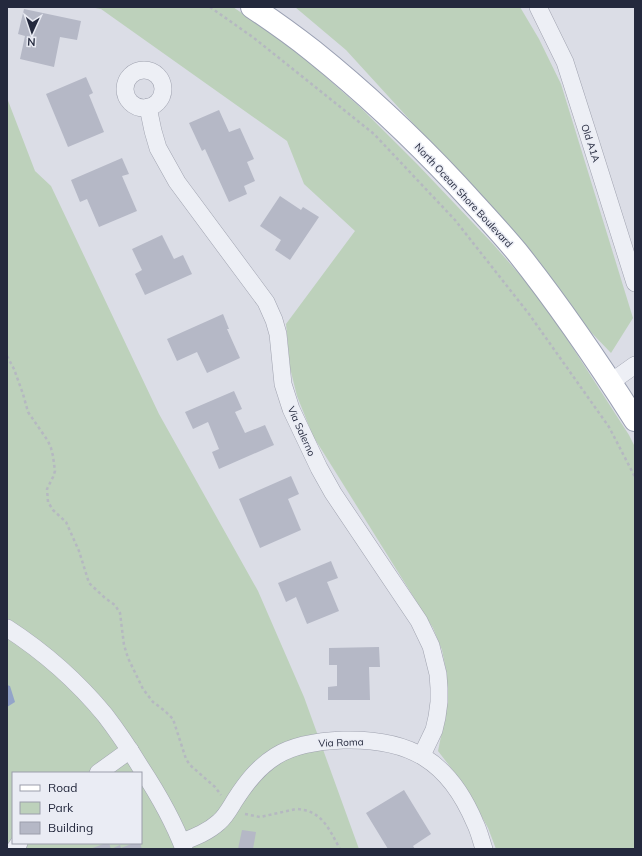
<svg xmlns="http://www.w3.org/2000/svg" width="642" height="856" font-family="Mulish,sans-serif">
	<rect width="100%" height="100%" fill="#dbdde6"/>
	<!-- green -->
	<g fill="#bdd1bb" fill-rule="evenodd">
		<polygon points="90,7 233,7 294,49 360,107 418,165 493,244 542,300 629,435 635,447 635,849 496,849 488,828 465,786 438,751 446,712 447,675 442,650 433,628 313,436 297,396 290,368 286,324 355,231 304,184 287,141 101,9"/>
		<polygon points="295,7 520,7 539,39 561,84 633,318 611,353 586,327 525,246 346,50"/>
		<path d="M7 98 35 171 51 186 159 414 258 591 304 697 359 849H7ZM13 773H141V843H13Z"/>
	</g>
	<!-- water -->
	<polygon fill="#93a4c9" points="7,685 10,686 15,702 7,707"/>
	<!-- building -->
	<g fill="#b5b8c6">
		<polygon points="24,9 81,21 77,40 60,37 54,67 20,59 25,36 18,34"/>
		<polygon points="86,77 93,93 89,95 104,132 68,147 46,94"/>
		<polygon points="219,110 229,132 240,128 254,159 247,162 255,181 244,186 247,194 229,202 205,149 202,151 189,123"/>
		<polygon points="122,158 129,174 122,176 137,211 99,227 87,199 80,202 71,180"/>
		<polygon points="280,196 301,210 303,207 319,217 290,260 275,250 281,240 260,226"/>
		<polygon points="162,235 174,259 183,255 192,274 145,295 135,274 142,270 132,249"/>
		<polygon points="223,314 229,329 227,329 240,358 207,373 197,352 177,361 167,339"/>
		<polygon points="234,391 242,409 235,412 245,433 265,425 274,445 219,469 212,452 219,449 208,422 193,429 185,412"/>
		<polygon points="291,476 299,494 288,499 301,530 260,548 239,499"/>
		<polygon points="331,561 338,578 327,582 339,611 307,624 296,597 286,602 278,583"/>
		<polygon points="379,647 380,667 369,667 370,700 328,700 328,687 337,686 337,665 329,665 329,648"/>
		<polygon points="404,790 431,834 413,846 415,849 388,849 366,813"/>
		<polygon points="242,830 256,832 253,849 238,849"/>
		<polygon points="106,843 109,843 111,849 120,845 121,848 134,843 140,843 142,849 90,849"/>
	</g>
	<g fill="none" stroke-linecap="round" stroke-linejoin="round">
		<defs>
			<g id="street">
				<polyline points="538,7 565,62 588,134 635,283"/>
				<circle cx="144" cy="89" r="19"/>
				<polyline points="148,107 153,131 158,148 177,182 266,302 274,320 278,334 283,384 291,409 319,468 333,493 419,621 431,646 438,674 439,688 439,702 437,717 434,730 422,755"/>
				<polyline points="611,382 635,365"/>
				<path d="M7 628C44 652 77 681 105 715 118 732 130 750 141 768 158 794 173 820 184 849"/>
				<polyline points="98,773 130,750"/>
				<path d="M182 842C195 837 208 832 219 822 226 816 230 808 235 800 246 783 258 767 276 756 295 744 320 741 343 740 410 738 449 761 475 823 479 831 481 840 484 849"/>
				<polyline points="15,849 19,843"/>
			</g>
			<path id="primary" d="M252 7C273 21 294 36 313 51 364 92 412 137 457 185 477 207 498 229 517 252 560 306 598 362 635 420"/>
		</defs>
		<!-- street casing -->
		<use href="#street" stroke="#a0a3b0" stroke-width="18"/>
		<!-- primary casing -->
		<use href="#primary" stroke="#999fb2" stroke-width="24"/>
		<!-- path -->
		<g stroke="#b5b8c1" stroke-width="2.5" stroke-dasharray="3 3" stroke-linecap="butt">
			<polyline points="210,7 254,38 374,134 455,220 529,314 609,427 635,477"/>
			<polyline points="7,356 14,369 23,394 28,412 48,441 51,448 53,456 55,471 53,477 47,489 48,502 53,510 66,522 70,531 79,551 89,583 105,598 115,605 120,613 124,645 128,658 143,689 153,702 165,711 173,719 186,759 190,765 215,787 221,795"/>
			<path d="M245 814 260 817 296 809C322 810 329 829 340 849"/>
		</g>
		<!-- street -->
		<use href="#street" stroke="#edeff5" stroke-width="17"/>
		<!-- primary -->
		<use href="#primary" stroke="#fff" stroke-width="22"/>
	</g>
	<g text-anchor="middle" stroke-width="3" stroke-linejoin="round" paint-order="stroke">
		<!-- street labels -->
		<g font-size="10" fill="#24293d" stroke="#eaecf4">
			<text transform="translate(591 143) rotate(72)" y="4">Old A1A</text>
			<text transform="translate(464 195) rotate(47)" y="4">North Ocean Shore Boulevard</text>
			<text transform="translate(302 431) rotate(66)" y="4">Via Salerno</text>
			<text transform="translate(341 742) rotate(-2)" y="4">Via Roma</text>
		</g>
	</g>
	<!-- border -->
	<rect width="642" height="856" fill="none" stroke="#24293d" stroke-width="16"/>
	<!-- legend -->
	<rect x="12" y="772" width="130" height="72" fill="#eaecf4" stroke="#9b9eab"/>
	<rect x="20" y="785" width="20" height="6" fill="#ffffff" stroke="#9b9eab"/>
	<text x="48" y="792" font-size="12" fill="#24293d">Road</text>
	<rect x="20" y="802" width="20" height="12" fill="#bdd1bb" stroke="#9b9eab"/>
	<text x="48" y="812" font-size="12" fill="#24293d">Park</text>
	<rect x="20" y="822" width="20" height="12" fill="#b5b8c6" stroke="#9b9eab"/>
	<text x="48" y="832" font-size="12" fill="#24293d">Building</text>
	<!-- north arrow -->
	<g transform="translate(32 32) rotate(183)" stroke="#eaecf4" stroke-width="3" paint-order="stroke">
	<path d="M0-3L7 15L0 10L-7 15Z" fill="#24293d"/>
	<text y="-6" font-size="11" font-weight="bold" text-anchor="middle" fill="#24293d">N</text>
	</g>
</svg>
